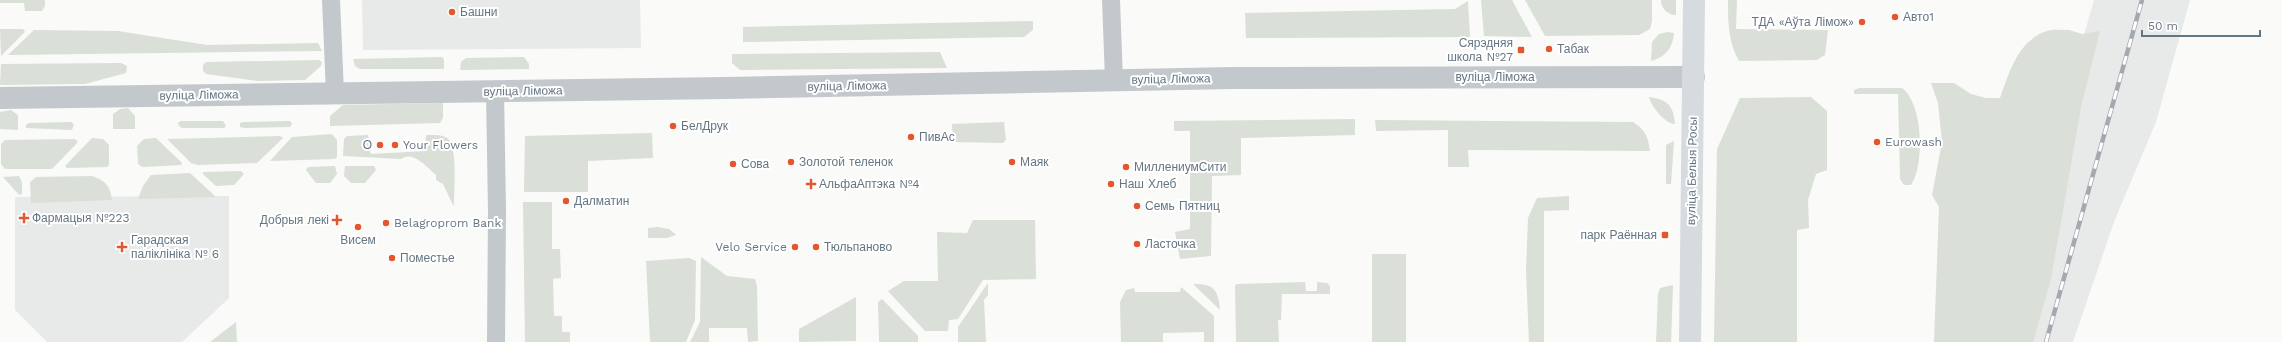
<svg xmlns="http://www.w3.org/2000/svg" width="2282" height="342" font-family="'Work Sans',sans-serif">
	<rect width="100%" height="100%" fill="#fafaf8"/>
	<!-- built -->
	<g fill="#e8e9e9">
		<polygon points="362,0 640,0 641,48 363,50"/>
		<polygon points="2094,0 2190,0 2156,122 2114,222 2073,342 2018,342 2071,80"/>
		<polygon points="229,196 229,298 182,342 47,342 15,310 15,197"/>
	</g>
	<!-- green -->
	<g fill="#dadfd7">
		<polygon points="0,0 45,0 45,6 42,11 25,11 24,3 0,3"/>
		<polygon points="1481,0 1512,0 1532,37 1484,36"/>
		<polygon points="1525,0 1652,0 1652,21 1650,29 1639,35 1545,36"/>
		<path d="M1661 0H1676V15C1667 15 1661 8 1661 0Z"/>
		<path d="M1728 0H1737L1736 29 1828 30 1825 55 1817 60 1739 61C1728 42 1728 21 1728 0Z"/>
		<polygon points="1468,1 1470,37 1246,38 1245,13 1455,9"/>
		<polygon points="1033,21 1033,30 1024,37 743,42 743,27"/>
		<polygon points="0,29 23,29 25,32 1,56"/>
		<polygon points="34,30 118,31 207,45 318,43 322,51 8,55"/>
		<path d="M2069 30 2082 34 2100 31 2081 107 2051 279 2033 342H1934L1939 207 1932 195 1942 142 1938 103 1931 83H1954L1971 94 1986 98H2000C2009 73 2018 40 2047 31 2053 29 2062 30 2069 30Z"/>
		<path d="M1668 32 1674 33C1673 47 1666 57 1651 61L1652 42 1659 34Z"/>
		<polygon points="940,52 947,68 740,70 732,63 732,54"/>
		<polygon points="442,57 444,60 444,69 360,69 355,66 353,59"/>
		<polygon points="524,57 529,64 529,69 460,70 461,62 466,58"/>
		<polygon points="319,60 322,62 321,66 305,80 258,81 206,74 203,71 203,65 206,62"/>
		<polygon points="121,63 127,66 126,73 85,84 0,85 1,64"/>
		<path d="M1859 88H1902C1923 103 1925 165 1911 185H1904L1900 179 1898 94H1854V90Z"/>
		<path d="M1649 97C1668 100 1673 105 1675 124 1665 124 1651 106 1649 97Z"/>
		<polygon points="1811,97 1827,111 1827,170 1816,174 1808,200 1809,228 1797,230 1797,342 1714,342 1717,149 1740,98"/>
		<polygon points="443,103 443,118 440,123 330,126 330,116 343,105"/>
		<polygon points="128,108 135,116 135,129 113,129 113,114 120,109"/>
		<polygon points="11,110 18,115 18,130 0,129 0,112"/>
		<polygon points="1355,119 1355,135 1241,138 1241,175 1212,176 1211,256 1180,259 1175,232 1190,229 1190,131 1174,131 1174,121"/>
		<path d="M1375 120 1633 122C1645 130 1648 136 1650 151L1468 150 1469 167H1448V130L1376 131Z"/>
		<polygon points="181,121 223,121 226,126 224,128 182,128 179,126 178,123"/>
		<polygon points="290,121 292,123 290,127 244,128 240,127 240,123 243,122"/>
		<polygon points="71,122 74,124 72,130 26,128 26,125 29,123"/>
		<polygon points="1004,122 1006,140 1003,143 953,142 952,124"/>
		<polygon points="652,133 653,158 588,161 588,192 524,192 525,136"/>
		<polygon points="332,134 337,140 337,157 335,159 270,161 292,137"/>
		<path d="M368 135 370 152 372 154 425 151 426 135C433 135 441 134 447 138 458 145 454 191 454 205H453L443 184 436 180V175C427 167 413 150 401 159L343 156 344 139 347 136Z"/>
		<polygon points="280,136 283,138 257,163 198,165 191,163 167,139"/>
		<polygon points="92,138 103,139 109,145 109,165 107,167 67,168 65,166"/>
		<polygon points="156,138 182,163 181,165 142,167 138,164 137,146 144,139"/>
		<polygon points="75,139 78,142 52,169 5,169 1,164 1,144 5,140"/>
		<polygon points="1674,141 1671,184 1666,184 1666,145"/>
		<polygon points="335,166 337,174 330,183 316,183 306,170 308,167"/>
		<polygon points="345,166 374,166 376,170 365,183 351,183 344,176"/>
		<polygon points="241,171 244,174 234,185 216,186 203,174 203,172"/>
		<polygon points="190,173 216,197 138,199 143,186 151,175"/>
		<polygon points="19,176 22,182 22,194 19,195 3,177"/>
		<path d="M92 176C106 181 110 186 112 200L31 203 30 182 36 177Z"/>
		<polygon points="1569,196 1569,210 1544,211 1544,342 1529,342 1526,271 1528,218 1537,198"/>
		<polygon points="523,202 552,202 552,249 560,249 561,278 553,279 554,316 562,316 562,332 570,332 570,342 525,342"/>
		<polygon points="973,220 1035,220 1036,279 983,280 958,319 949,320 948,331 925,331 888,291 904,281 938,281 937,232 967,233"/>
		<polygon points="658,227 669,229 676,235 667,238 648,238 648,228"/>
		<rect x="1372" y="254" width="34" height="88"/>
		<polygon points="701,257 727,276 755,279 757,286 758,341 748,342 747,328 709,328 709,342 690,342 700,322"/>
		<polygon points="689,258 696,261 695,320 686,342 650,342 646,261"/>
		<polygon points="1305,282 1306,291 1317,291 1317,282 1327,283 1330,286 1330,294 1282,294 1281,320 1278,320 1279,342 1236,342 1235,286 1237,284"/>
		<polygon points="988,283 988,295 984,300 986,342 958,342 958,327"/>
		<path d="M1193 284C1214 284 1218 289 1220 310Z"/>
		<polygon points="1673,285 1671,342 1656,342 1658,294 1660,288"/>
		<polygon points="1181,287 1214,316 1214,342 1204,342 1204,332 1163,333 1163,342 1121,342 1120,302 1126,290 1134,288 1135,292 1180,292"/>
		<polygon points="856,297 856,341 799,342 799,329"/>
		<polygon points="882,299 918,336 918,342 879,342 878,302"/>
		<polygon points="236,322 237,342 210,342"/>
	</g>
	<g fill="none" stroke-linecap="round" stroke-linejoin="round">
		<!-- minor -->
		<g stroke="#c3c8cc" stroke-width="18">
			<polyline points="331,0 335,93"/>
			<polyline points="1111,0 1114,80"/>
			<polyline points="495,92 497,211 496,342"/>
		</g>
		<!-- tertiary -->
		<polyline stroke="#c3c8cc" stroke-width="22" points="0,98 725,88 1233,78 1694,77"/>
		<!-- secondary -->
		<polyline stroke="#d6dbdf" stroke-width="22" points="1690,342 1694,0"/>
		<defs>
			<polyline id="rail" points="2046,342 2142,0"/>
		</defs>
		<!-- rail casing -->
		<use href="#rail" stroke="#a2aab0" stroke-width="4.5"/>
		<!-- rail -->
		<use href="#rail" stroke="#fff" stroke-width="3" stroke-dasharray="9" stroke-linecap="butt"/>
	</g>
	<!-- markers -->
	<g fill="#e4572e" stroke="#fff" stroke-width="1.5">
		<circle cx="452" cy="12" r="4"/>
		<circle cx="1895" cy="17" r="4"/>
		<circle cx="1862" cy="22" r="4"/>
		<circle cx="1549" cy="49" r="4"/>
		<rect x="1517" y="46" width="8" height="8" rx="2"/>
		<circle cx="673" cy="126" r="4"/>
		<circle cx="911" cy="137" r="4"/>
		<circle cx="1877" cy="142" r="4"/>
		<circle cx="380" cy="145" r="4"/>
		<circle cx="395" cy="145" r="4"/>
		<circle cx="791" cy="162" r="4"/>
		<circle cx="1012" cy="162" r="4"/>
		<circle cx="733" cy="164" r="4"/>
		<circle cx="1126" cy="167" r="4"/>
		<path d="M809 178h4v4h4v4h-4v4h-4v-4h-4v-4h4z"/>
		<circle cx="1111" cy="184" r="4"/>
		<circle cx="566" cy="201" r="4"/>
		<circle cx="1137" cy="206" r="4"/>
		<path d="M22 212h4v4h4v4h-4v4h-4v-4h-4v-4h4z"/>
		<path d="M335 214h4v4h4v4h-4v4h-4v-4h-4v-4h4z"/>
		<circle cx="386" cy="223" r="4"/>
		<circle cx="358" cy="227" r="4"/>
		<rect x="1661" y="231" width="8" height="8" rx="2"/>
		<circle cx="1137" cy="244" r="4"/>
		<path d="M120 241h4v4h4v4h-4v4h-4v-4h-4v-4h4z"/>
		<circle cx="795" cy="247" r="4"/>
		<circle cx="816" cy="247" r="4"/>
		<circle cx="392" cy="258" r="4"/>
	</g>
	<g text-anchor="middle" stroke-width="4" stroke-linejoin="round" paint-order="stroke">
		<!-- poi labels -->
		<g font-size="12" fill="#657683" stroke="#fff" text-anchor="start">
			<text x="460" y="16">Башни</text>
			<text x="1903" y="21">Авто1</text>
			<text x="1854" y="26" text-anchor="end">ТДА «Аўта Лімож»</text>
			<text x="1513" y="47" text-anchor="end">Сярэдняя<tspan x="1513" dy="14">школа №27</tspan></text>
			<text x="1557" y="53">Табак</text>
			<text x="681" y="130">БелДрук</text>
			<text x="919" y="141">ПивАс</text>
			<text x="1885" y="146">Eurowash</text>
			<text x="372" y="149" text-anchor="end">О</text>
			<text x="403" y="149">Your Flowers</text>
			<text x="799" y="166">Золотой теленок</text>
			<text x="1020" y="166">Маяк</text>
			<text x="741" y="168">Сова</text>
			<text x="1134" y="171">МиллениумСити</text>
			<text x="819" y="188">АльфаАптэка №4</text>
			<text x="1119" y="188">Наш Хлеб</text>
			<text x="574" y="205">Далматин</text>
			<text x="1145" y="210">Семь Пятниц</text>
			<text x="32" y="222">Фармацыя №223</text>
			<text x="329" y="224" text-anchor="end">Добрыя лекі</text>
			<text x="394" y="227">Belagroprom Bank</text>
			<text x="1657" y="239" text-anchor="end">парк Раённая</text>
			<text x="131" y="244">Гарадская<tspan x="131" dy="14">паліклініка № 6</tspan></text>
			<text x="358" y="244" text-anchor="middle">Висем</text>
			<text x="1145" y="248">Ласточка</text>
			<text x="787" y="251" text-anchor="end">Velo Service</text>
			<text x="824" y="251">Тюльпаново</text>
			<text x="400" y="262">Поместье</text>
		</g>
		<!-- street labels -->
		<g font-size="12" fill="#657683" stroke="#fff">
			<text x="1495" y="81">вуліца Ліможа</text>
			<text transform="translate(1171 79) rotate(-1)" y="4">вуліца Ліможа</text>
			<text transform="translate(847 86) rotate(-1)" y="4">вуліца Ліможа</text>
			<text transform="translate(523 91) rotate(-1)" y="4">вуліца Ліможа</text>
			<text transform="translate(199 95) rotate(-1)" y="4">вуліца Ліможа</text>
			<text transform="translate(1692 171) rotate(-89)" y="4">вуліца Белыя Росы</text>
		</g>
	</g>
	<!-- scale -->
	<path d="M2142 30v6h118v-6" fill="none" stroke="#657683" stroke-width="2"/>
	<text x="2148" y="30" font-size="12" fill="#657683" stroke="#ffffff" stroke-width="3" paint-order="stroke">50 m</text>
</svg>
